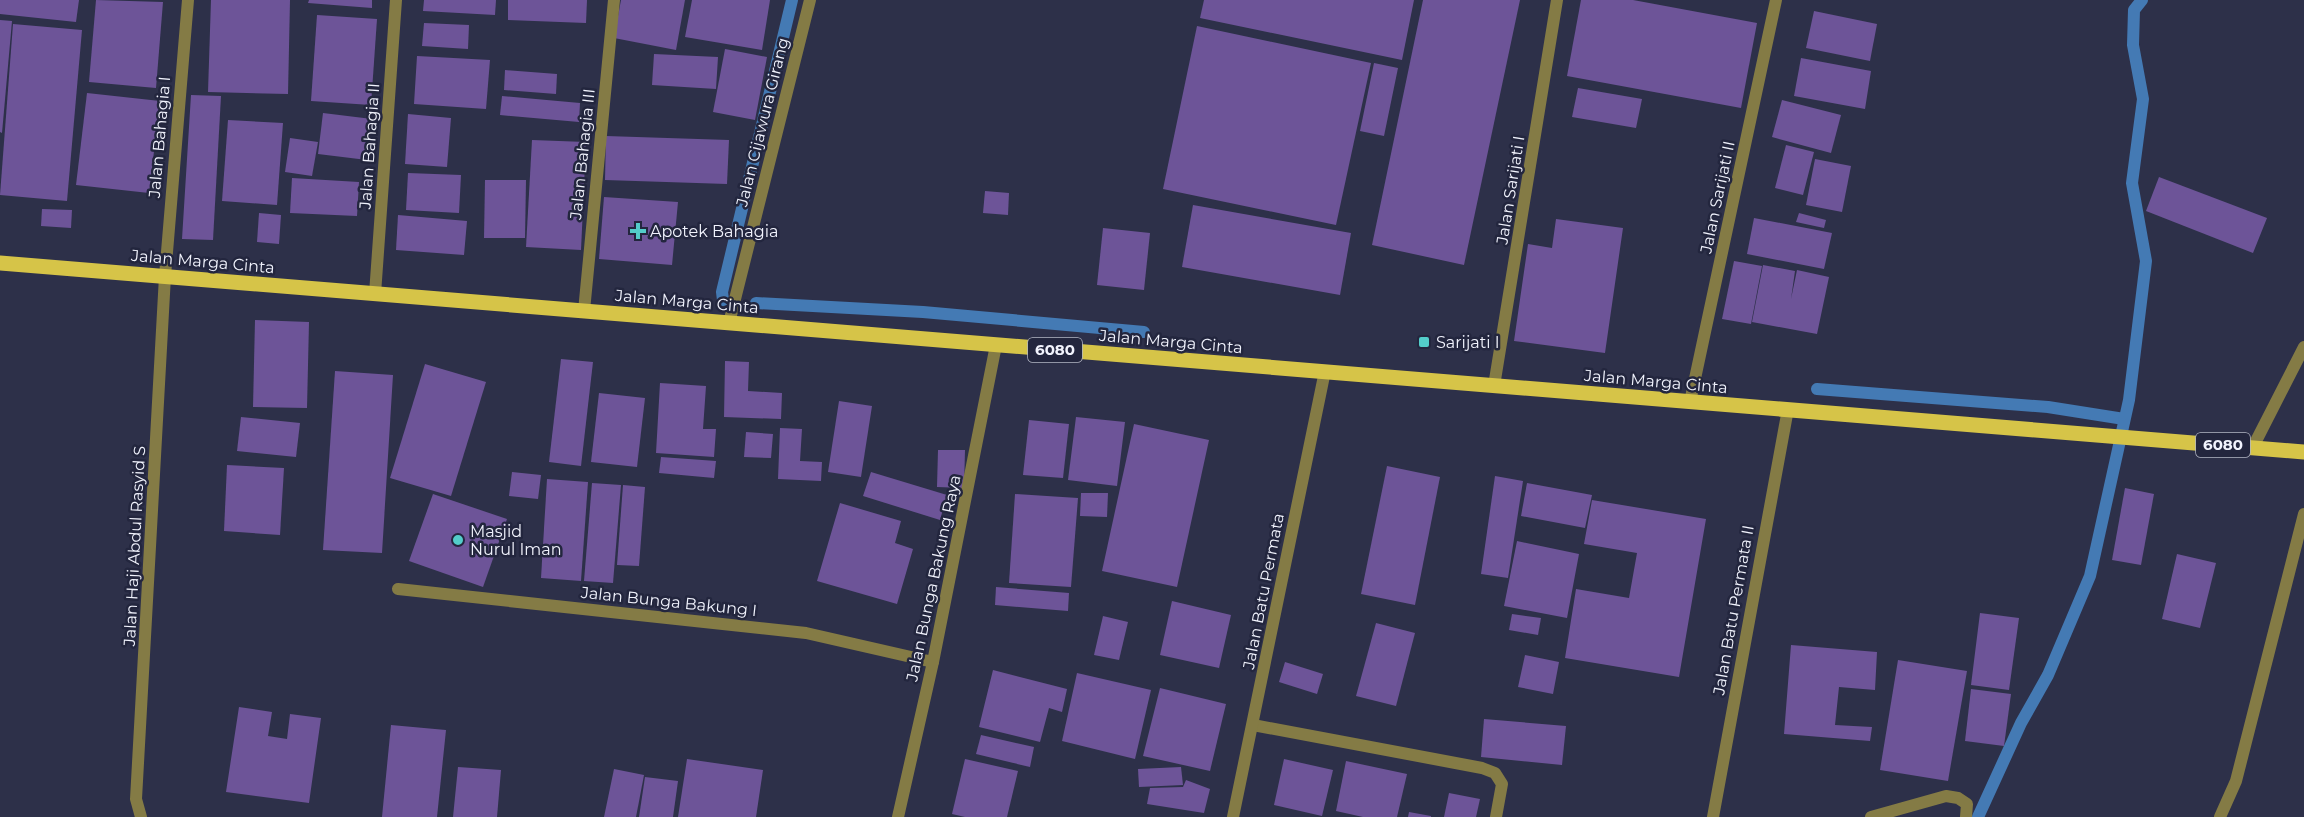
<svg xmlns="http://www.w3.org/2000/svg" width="2304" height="817" font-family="Montserrat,sans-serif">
	<rect width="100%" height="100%" fill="#2d3049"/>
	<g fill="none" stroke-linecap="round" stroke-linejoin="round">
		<!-- stream -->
		<g stroke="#447ab4" stroke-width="12">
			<polyline points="723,300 722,292 792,0"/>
			<polyline points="756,303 923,312 1144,332"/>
			<polyline points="1817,389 2048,407 2124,419"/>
			<polyline points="1978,817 2021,723 2048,675 2090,576 2129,400 2146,261 2132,183 2143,99 2133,45 2134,10 2142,0"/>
		</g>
	</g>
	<!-- building -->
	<g fill="#6d5498">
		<polygon points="0,0 79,0 76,22 0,14"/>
		<polygon points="96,0 163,2 156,88 89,82"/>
		<polygon points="211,0 290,0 288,94 208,92"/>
		<polygon points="309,0 372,0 372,8 308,3"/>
		<polygon points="424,0 496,0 495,15 423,11"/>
		<polygon points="508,0 587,0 586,23 508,20"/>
		<polygon points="621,0 685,0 676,50 614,38"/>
		<polygon points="692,0 770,0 762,50 685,37"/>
		<polygon points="1204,0 1414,0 1402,60 1200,18"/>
		<polygon points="1423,0 1520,0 1464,265 1372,245"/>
		<polygon points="1581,0 1633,0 1757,23 1741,108 1567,76"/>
		<polygon points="1814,11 1877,24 1870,61 1806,48"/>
		<polygon points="317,15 377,19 371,105 311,101"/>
		<polygon points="0,20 12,21 2,133 0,132"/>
		<polygon points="424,23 469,25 468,49 422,46"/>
		<polygon points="13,24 82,30 67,201 0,195"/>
		<polygon points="1197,26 1371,63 1336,225 1163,189"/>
		<polygon points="725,49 767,57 755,120 713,112"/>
		<polygon points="654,54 718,57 716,89 652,85"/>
		<polygon points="417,56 490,60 486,109 414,104"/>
		<polygon points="1801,58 1871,71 1865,109 1794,96"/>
		<polygon points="1374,63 1398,68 1384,136 1360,131"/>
		<polygon points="505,70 557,74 556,94 504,90"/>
		<polygon points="1578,88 1642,99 1636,128 1572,117"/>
		<polygon points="87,93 160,101 149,193 76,185"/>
		<polygon points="191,95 221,96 213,240 182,239"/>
		<polygon points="502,96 580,103 579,122 500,115"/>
		<polygon points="1782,100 1841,115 1831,153 1772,137"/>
		<polygon points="323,113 372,119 367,160 318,154"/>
		<polygon points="408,114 451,118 447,167 405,164"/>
		<polygon points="228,120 283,123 277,205 222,201"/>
		<polygon points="606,136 729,140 727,184 605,180"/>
		<polygon points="290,138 318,142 312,176 285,172"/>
		<polygon points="532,140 586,142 581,250 526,247"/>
		<polygon points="1786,145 1814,152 1803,195 1775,188"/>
		<polygon points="1815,159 1851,166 1842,212 1806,205"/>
		<polygon points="408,173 461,175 459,213 406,210"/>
		<polygon points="2159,177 2267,218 2253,253 2146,211"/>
		<polygon points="292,178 359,182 357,216 290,213"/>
		<polygon points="485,180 526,180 525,238 484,238"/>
		<polygon points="985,191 1009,193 1008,215 983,213"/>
		<polygon points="604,197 678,202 672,265 599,259"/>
		<polygon points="1193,205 1351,233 1340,295 1182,267"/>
		<polygon points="42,209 72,210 71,228 41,226"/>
		<polygon points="259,213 281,215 279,244 257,242"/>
		<polygon points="1799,213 1826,220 1824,228 1796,222"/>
		<polygon points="398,215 467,221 464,255 396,250"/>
		<polygon points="1754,218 1832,233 1824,269 1747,254"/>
		<polygon points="1556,219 1623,228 1605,353 1514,341 1528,244 1552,248"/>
		<polygon points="1103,228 1150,233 1144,290 1097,285"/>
		<polygon points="1734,261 1762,266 1751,324 1722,319"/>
		<polygon points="1763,265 1795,271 1791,299 1797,270 1829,277 1817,334 1752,322"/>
		<polygon points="255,320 309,322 307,408 253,407"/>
		<polygon points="561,359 593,362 581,466 549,462"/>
		<polygon points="725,361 749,362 748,391 782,393 781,419 724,417"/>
		<polygon points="425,364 486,382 451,496 390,478"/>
		<polygon points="335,371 393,375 382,553 323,550"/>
		<polygon points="660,383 706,386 703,429 716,429 714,457 656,453"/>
		<polygon points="599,393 645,398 637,467 591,462"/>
		<polygon points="839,401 872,406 861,477 828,472"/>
		<polygon points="241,417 300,423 296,457 237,451"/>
		<polygon points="1076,417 1125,422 1117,486 1068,480"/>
		<polygon points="1029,420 1069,424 1063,478 1023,475"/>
		<polygon points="1134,424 1209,440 1177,587 1102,571"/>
		<polygon points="780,428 802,429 800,461 822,462 821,481 778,479"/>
		<polygon points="746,432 773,434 771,458 744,457"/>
		<polygon points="938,450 965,450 964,488 937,487"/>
		<polygon points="661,457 716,461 714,478 659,473"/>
		<polygon points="227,465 284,468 280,535 224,531"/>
		<polygon points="1387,466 1440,477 1415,605 1361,594"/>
		<polygon points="512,472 541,475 538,499 509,496"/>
		<polygon points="871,472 947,495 940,520 863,496"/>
		<polygon points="1495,476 1523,481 1508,578 1481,574"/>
		<polygon points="547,479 588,482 581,581 541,578"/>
		<polygon points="592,483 621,485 613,583 584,581"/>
		<polygon points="1527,483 1592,495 1585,528 1521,516"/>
		<polygon points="623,485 645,487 639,566 617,565"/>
		<polygon points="2125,488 2154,494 2141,565 2112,560"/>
		<polygon points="1081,493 1108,493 1107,517 1080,516"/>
		<polygon points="433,494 507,519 483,587 409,561"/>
		<polygon points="1015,494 1078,498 1071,587 1009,583"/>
		<polygon points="1592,500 1706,519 1679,677 1565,658 1576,589 1629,598 1637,553 1584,544"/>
		<polygon points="840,503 901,521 895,543 913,549 897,604 817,581"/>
		<polygon points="1517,541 1579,554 1567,618 1504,606"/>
		<polygon points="2177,554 2216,563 2200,628 2162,619"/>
		<polygon points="996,587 1069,593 1068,611 995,605"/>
		<polygon points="1172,601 1231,615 1219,668 1160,655"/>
		<polygon points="1980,613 2019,618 2009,690 1971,685"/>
		<polygon points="1512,614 1541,618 1538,635 1509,630"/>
		<polygon points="1103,616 1128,622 1119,660 1094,655"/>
		<polygon points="1376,623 1415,633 1396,706 1356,696"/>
		<polygon points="1791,645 1877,652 1875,690 1839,687 1835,725 1872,727 1870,741 1784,734"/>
		<polygon points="1525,655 1559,662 1553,694 1518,687"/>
		<polygon points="1898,660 1967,671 1948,781 1880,770"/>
		<polygon points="1285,662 1323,674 1317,694 1279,682"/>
		<polygon points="993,670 1067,689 1062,712 1049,708 1040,742 979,727"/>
		<polygon points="1077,673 1151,690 1135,759 1062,741"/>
		<polygon points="1160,688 1226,704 1210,771 1143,756"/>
		<polygon points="1971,689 2011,694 2004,746 1965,741"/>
		<polygon points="239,707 272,712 268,736 287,739 290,714 321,718 309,803 226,792"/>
		<polygon points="1484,719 1566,726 1562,765 1481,757"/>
		<polygon points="391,725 446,730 437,817 382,817"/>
		<polygon points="981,735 1034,747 1030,767 976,754"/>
		<polygon points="687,759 763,770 756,817 678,817"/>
		<polygon points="965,759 1018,771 1007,817 965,817 952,814"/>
		<polygon points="1284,759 1333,770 1322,816 1274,805"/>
		<polygon points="1346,761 1407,774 1397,817 1363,817 1336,811"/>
		<polygon points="458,767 501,770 497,817 453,817"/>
		<polygon points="1181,767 1183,785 1139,787 1138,769"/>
		<polygon points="614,769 644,775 636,817 604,817"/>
		<polygon points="645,777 678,781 673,817 639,817"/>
		<polygon points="1186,780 1210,789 1204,813 1147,804 1150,788 1183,787"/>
		<polygon points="1449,793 1480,799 1476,817 1444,817"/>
		<polygon points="1409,812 1431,816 1431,817 1408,817"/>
	</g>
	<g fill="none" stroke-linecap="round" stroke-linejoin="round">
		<!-- lane -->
		<polyline stroke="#847b45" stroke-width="12" points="1494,386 1557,0"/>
		<!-- street -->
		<g stroke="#847b45" stroke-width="12">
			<polyline points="375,294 396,0"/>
			<polyline points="584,311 614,0"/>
			<polyline points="729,323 810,0"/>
			<polyline points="1690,402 1776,0"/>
			<polyline points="2253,447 2304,347"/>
			<polyline points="398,589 806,633 933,662"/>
			<polyline points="1253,725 1482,768 1495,773 1502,784 1496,817"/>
			<polyline points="141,817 136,799 165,276 188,0"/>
			<polyline points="898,817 933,662 996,345"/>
			<polyline points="1233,817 1325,371"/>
			<polyline points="1713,817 1788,409"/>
			<polyline points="1871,817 1946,796 1958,798 1967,804 1966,817"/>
			<polyline points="2220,817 2236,781 2304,514"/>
		</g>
		<!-- primary -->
		<polyline stroke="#d6c448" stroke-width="15" points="0,263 2304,452"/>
	</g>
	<!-- markers -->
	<g fill="#53cdca" stroke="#23263e" stroke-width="2">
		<path d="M635 222h6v6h6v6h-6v6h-6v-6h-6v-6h6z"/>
		<rect x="1418" y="336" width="12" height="12" rx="3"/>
		<circle cx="458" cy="540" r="6"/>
	</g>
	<g text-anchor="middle" stroke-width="5" stroke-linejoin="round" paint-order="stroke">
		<!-- shield labels -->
		<g fill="#23263e" stroke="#b3b6c4" stroke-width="1.5">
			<rect x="1028" y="338" width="54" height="24" rx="4.5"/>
			<rect x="2196" y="433" width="54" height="24" rx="4.5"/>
		</g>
		<g font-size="15" font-weight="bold" fill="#f1f3fd">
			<text x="1055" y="355">6080</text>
			<text x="2223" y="450">6080</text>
		</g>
		<!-- street labels -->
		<g font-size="16" fill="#f1f3fd" stroke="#23263e">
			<text transform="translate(762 122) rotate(-76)" y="6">Jalan Cijawura Girang</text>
			<text transform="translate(159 137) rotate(-85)" y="6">Jalan Bahagia I</text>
			<text transform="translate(369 146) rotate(-86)" y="6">Jalan Bahagia II</text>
			<text transform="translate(582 154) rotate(-84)" y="6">Jalan Bahagia III</text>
			<text transform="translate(1510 190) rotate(-81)" y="6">Jalan Sarijati I</text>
			<text transform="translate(1717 197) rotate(-78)" y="6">Jalan Sarijati II</text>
			<text transform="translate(203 261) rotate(5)" y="6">Jalan Marga Cinta</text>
			<text transform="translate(687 301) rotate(5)" y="6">Jalan Marga Cinta</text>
			<text transform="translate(1171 341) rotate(5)" y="6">Jalan Marga Cinta</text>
			<text transform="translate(1656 381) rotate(5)" y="6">Jalan Marga Cinta</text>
			<text transform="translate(134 546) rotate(-87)" y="6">Jalan Haji Abdul Rasyid S</text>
			<text transform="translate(933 578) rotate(-78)" y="6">Jalan Bunga Bakung Raya</text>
			<text transform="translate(1263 591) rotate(-79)" y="6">Jalan Batu Permata</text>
			<text transform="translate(669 601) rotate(6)" y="6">Jalan Bunga Bakung I</text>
			<text transform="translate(1733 610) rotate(-80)" y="6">Jalan Batu Permata II</text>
		</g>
		<!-- poi labels -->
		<g font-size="16" fill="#f1f3fd" stroke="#23263e" text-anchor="start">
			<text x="650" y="237">Apotek Bahagia</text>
			<text x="1436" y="348">Sarijati I</text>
			<text x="470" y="537">Masjid<tspan x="470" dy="18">Nurul Iman</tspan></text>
		</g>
	</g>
</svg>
